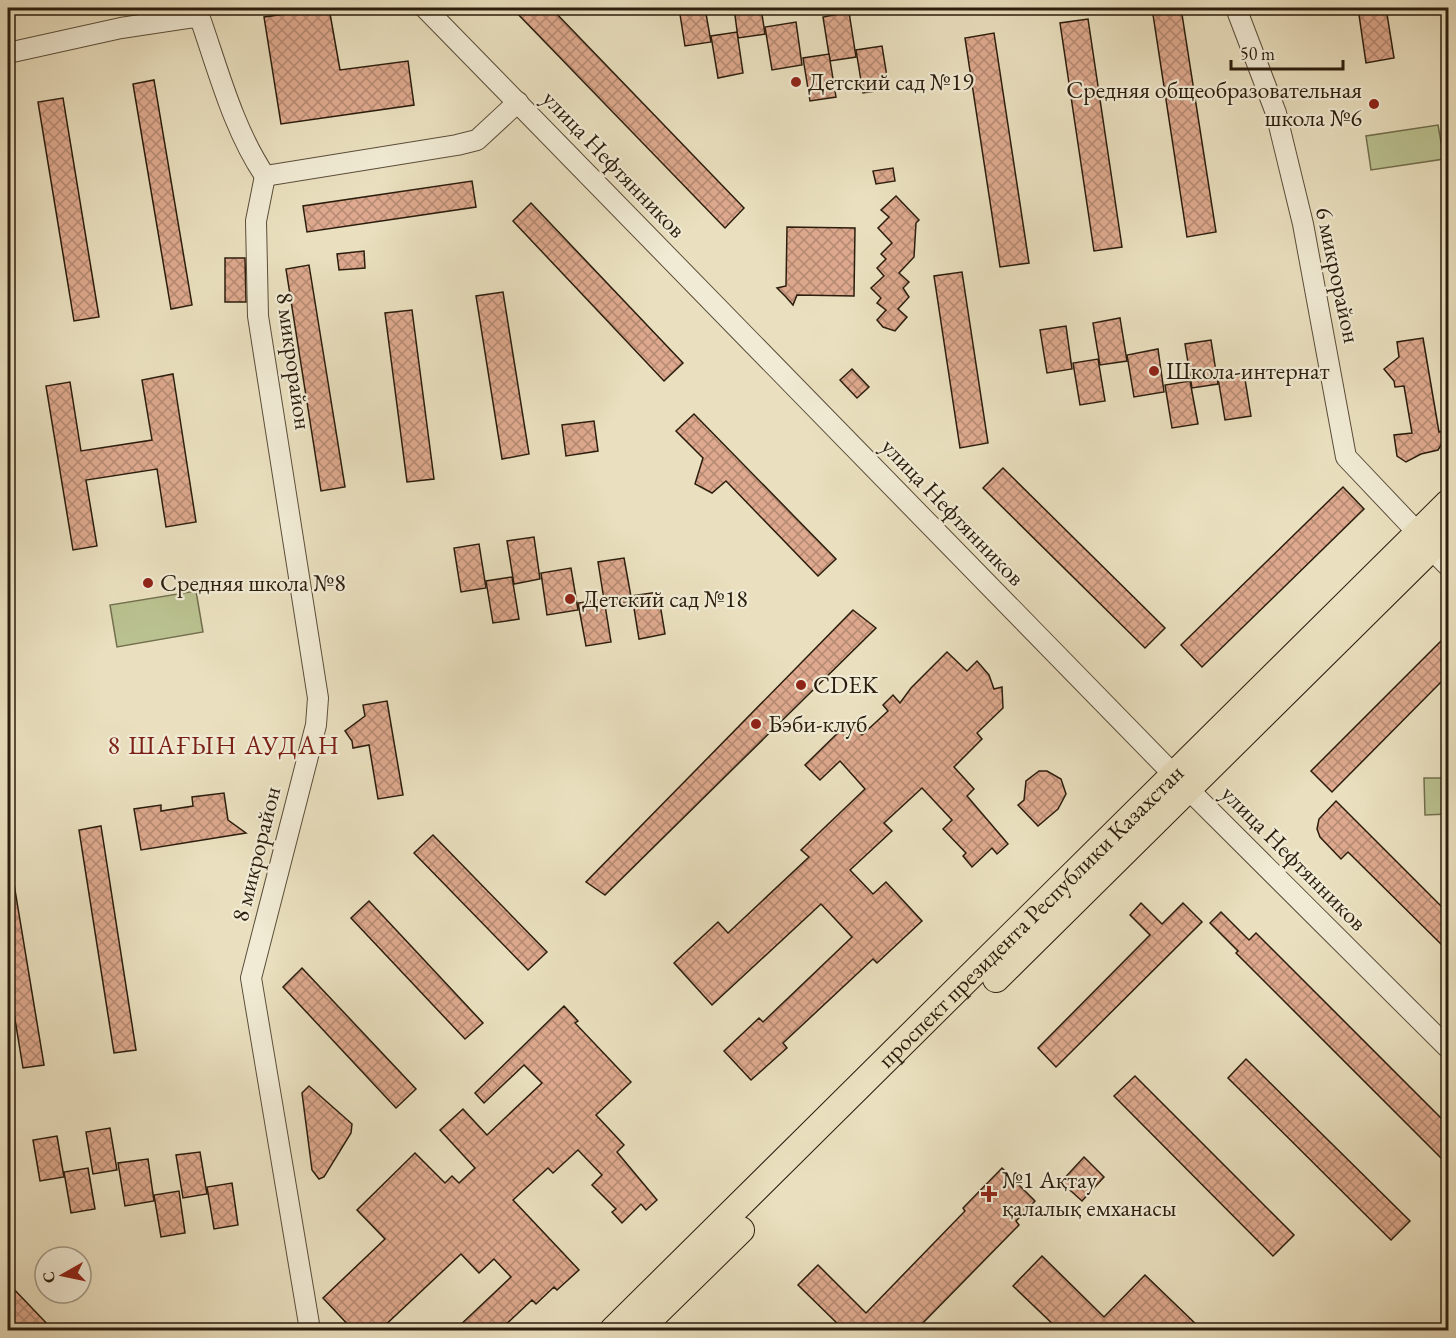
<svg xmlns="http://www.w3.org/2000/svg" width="1456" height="1338" font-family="'EB Garamond',serif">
	<defs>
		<pattern id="building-cross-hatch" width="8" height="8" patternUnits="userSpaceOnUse" patternTransform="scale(1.5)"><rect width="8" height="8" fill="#dea98e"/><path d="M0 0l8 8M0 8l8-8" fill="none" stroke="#b48972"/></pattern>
	</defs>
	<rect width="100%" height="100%" fill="#eae0bf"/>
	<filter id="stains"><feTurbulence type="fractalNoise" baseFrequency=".00333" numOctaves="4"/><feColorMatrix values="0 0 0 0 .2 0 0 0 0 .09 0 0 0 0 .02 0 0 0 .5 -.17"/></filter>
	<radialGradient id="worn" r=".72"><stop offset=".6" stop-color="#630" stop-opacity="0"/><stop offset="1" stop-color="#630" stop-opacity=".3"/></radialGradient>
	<!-- garden -->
	<g fill="#bac190" stroke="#726f4e" stroke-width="1.5">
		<polygon points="1438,125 1444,159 1371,170 1366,136"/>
		<polygon points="196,591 203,632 117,647 110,605"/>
		<polygon points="1424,778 1448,778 1448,814 1425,815"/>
	</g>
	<!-- building -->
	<g fill="url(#building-cross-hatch)" stroke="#2b1d0d" stroke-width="1.5">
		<polygon points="329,8 340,70 408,61 414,105 281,124 264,17"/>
		<polygon points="512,8 551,8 744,208 725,228"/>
		<polygon points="679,8 705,8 711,42 685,46"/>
		<polygon points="734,8 761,8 765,34 738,38"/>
		<polygon points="1152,8 1181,8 1216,232 1187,237"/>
		<polygon points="1358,8 1386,8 1394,58 1366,63"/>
		<polygon points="849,12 856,57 830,61 823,17"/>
		<polygon points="1088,19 1122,247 1094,251 1060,23"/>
		<polygon points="796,22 802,65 772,70 765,27"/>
		<polygon points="737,32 743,73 718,78 711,36"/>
		<polygon points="994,33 1029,263 1000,267 965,38"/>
		<polygon points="882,46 889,89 863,93 856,50"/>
		<polygon points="829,54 836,97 810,101 803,58"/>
		<polygon points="154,80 192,305 171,309 133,84"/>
		<polygon points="63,98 99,317 74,321 38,102"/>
		<polygon points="893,168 895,181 876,184 873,171"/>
		<polygon points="472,181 476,207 307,232 303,206"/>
		<polygon points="896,196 919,220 916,223 914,257 899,273 909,282 903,288 909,297 898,309 907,317 895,331 883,327 877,320 886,310 877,303 881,298 871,288 884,276 877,268 886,259 881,254 892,243 878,228 889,217 881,210"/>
		<polygon points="531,203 683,363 664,381 513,221"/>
		<polygon points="787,227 855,228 854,296 797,295 793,305 786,297 777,288 786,286"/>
		<polygon points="364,251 365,268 339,270 337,254"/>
		<polygon points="225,258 245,258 246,302 225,302"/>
		<polygon points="309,265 345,487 321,491 286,269"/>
		<polygon points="962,272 988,443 960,448 934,276"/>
		<polygon points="503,292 529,454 502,459 476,296"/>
		<polygon points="412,310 434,479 407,482 385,313"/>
		<polygon points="1120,318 1127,361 1100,365 1093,323"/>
		<polygon points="1066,326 1072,369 1047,373 1040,330"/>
		<polygon points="1423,338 1439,432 1443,431 1444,440 1438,450 1421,454 1406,462 1397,456 1394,435 1412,433 1404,386 1395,387 1394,381 1384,369 1399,357 1397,342"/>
		<polygon points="1211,340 1218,384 1192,388 1185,344"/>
		<polygon points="1158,349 1164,392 1134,397 1127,355"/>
		<polygon points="1098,359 1105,401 1080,405 1073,363"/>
		<polygon points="852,369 869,387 857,398 840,380"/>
		<polygon points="1244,373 1251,416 1225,420 1218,378"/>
		<polygon points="173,374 196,522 166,527 157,469 86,480 97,546 73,550 46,386 70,382 81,451 152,440 142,380"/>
		<polygon points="1190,381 1198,424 1172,428 1165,385"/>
		<polygon points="694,414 836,559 818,576 726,481 712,493 695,484 703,458 676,431"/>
		<polygon points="594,421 598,451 566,456 562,425"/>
		<polygon points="1003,468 1165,628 1145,648 983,488"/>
		<polygon points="1343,487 1364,509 1202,667 1181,645"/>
		<polygon points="534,537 540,579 514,584 507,541"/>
		<polygon points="479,544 486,588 461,592 454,548"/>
		<polygon points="624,558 632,602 605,606 598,562"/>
		<polygon points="571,568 578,610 547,615 541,573"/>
		<polygon points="512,577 519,619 493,623 486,581"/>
		<polygon points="658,592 665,634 639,639 632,596"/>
		<polygon points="604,599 611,642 586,646 578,603"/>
		<polygon points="853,610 876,628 605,895 586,882"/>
		<polygon points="1449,633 1449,674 1332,792 1311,771"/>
		<polygon points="947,652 967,671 977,661 989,675 994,689 1002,687 1003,708 977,733 982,739 954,767 974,789 967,796 1008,844 997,854 992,848 972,867 963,856 966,853 943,829 952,820 922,788 884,823 892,831 850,870 873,894 886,882 922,921 877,963 873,959 783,1043 787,1048 751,1080 724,1051 759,1018 763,1022 852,937 821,904 712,1005 674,963 718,922 728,933 809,857 801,850 865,789 840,761 820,780 805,765 849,722 862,735 888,711 883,705 893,695 900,703 911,688"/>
		<polygon points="387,701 403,795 378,799 369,745 353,748 352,741 345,731 365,716 363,705"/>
		<polygon points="1039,771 1047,771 1061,779 1066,794 1058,809 1038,826 1018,805 1024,800 1026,781"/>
		<polygon points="224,793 228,820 246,833 141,850 134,809 161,805 161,811 193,806 192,797"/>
		<polygon points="1336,801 1449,914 1449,952 1348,852 1341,859 1320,837 1317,829 1319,819"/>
		<polygon points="101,826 136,1050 114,1053 79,830"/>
		<polygon points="433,835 547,952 528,970 414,853"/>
		<polygon points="8,884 14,884 44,1065 23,1068 8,977"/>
		<polygon points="369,901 483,1023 465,1039 351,918"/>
		<polygon points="1141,903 1162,924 1183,903 1202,922 1056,1067 1038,1048 1150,935 1130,915"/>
		<polygon points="1221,912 1249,940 1256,933 1449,1126 1449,1166 1236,953 1238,951 1210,923"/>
		<polygon points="302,968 416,1089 396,1108 283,987"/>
		<polygon points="564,1006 578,1021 575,1023 631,1082 596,1115 624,1145 617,1152 657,1200 646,1210 641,1204 622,1223 612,1212 616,1209 592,1185 602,1175 578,1150 553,1173 548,1168 513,1200 579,1270 557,1290 554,1287 536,1304 532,1300 500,1330 455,1330 511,1277 494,1259 479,1273 461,1254 380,1330 353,1330 323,1298 385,1239 357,1210 415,1153 445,1183 452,1176 459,1183 475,1168 440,1130 463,1109 487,1135 542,1083 524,1065 484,1103 475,1093"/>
		<polygon points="1246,1059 1410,1221 1391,1240 1228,1078"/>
		<polygon points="1135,1076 1294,1235 1273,1256 1114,1096"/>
		<polygon points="309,1086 352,1124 351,1133 324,1177 319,1179 312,1170 302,1093"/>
		<polygon points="110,1128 117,1170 93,1174 86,1132"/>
		<polygon points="57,1136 64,1177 40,1181 33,1140"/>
		<polygon points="200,1152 207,1194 183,1198 176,1155"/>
		<polygon points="1084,1157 1104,1177 1082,1201 1061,1182"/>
		<polygon points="148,1159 154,1201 125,1206 118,1163"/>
		<polygon points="88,1168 95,1209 71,1213 64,1172"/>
		<polygon points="1002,1168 1035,1201 1016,1221 1019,1225 916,1330 844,1330 798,1285 818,1265 866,1313 965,1211 963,1208"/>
		<polygon points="232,1183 238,1225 214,1229 207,1187"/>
		<polygon points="179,1191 185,1233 161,1237 154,1195"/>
		<polygon points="1042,1256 1104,1317 1145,1275 1202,1330 1059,1330 1013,1286"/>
		<polygon points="8,1283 53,1330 18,1330 8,1320"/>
	</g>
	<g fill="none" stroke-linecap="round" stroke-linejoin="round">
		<defs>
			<g id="minor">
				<polyline points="425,8 1175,776 1448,1048"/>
				<polyline points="1236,8 1276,113 1303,224 1346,457 1418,533"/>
				<path d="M8 53 121 28 194 17 201 21C219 73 234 130 265 176L457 145 477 140 518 102"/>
				<polyline points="265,176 256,221 258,316 318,698 316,725 251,978 310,1330"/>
				<polyline points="1431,549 1448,566"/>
			</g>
			<g id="major">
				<polyline points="996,979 1448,532"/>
				<path id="s1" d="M613 1330 1448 503"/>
				<polyline points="639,1330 741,1230"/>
			</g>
		</defs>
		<!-- minor casing -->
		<use href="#minor" stroke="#5b4e3a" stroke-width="22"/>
		<!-- major casing -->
		<use href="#major" stroke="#2b1d0d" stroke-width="28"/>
		<!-- minor -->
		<use href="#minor" stroke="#f1ebd5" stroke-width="20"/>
		<!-- major -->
		<use href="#major" stroke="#eae0bf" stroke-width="26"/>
	</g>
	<!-- markers -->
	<g fill="#8f2418" stroke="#f1ebd5" stroke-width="2">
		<circle cx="796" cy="82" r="6"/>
		<circle cx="1374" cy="104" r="6"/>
		<circle cx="1154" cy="371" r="6"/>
		<circle cx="148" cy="583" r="6"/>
		<circle cx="570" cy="599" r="6"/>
		<circle cx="801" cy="685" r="6"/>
		<circle cx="756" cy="724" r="6"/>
		<path d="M986 1185h6v6h6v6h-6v6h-6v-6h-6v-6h6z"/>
	</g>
	<g text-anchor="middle" stroke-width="4.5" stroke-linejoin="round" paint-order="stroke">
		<!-- poi labels -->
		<g font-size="24" fill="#2b1d0d" stroke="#f1ebd5" text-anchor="start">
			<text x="808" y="90">Детский сад №19</text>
			<text x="1362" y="98" text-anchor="end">Средняя общеобразовательная<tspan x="1362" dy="28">школа №6</tspan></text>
			<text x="1166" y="379">Школа-интернат</text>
			<text x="160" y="591">Средняя школа №8</text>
			<text x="582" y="607">Детский сад №18</text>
			<text x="813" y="693">CDEK</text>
			<text x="768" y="732">Бэби-клуб</text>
			<text x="1002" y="1188">№1 Ақтау<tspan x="1002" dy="28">қалалық емханасы</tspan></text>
		</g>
		<!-- street labels -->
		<g font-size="24" fill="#2b1d0d" stroke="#f1ebd5">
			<text transform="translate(614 164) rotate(46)" y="8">улица Нефтянников</text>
			<text transform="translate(1338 275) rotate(78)" y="8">6 микрорайон</text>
			<text transform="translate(294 361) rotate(82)" y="8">8 микрорайон</text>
			<text transform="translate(953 512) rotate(46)" y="8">улица Нефтянников</text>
			<text transform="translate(256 854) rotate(-76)" y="8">8 микрорайон</text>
			<text transform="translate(1294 858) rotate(45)" y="8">улица Нефтянников</text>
			<text dy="8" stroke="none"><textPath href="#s1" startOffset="588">проспект президента Республики Казахстан</textPath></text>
		</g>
		<!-- neighbourhood labels -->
		<g font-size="26" letter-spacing="1.5" fill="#7a1f14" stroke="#f1ebd5">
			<text x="224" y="754">8 ШАҒЫН АУДАН</text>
		</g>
	</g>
	<!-- margin -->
	<rect width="1456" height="1338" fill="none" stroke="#eae0bf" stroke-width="30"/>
	<rect x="9" y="9" width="1438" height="1320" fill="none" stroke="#2b1d0d" stroke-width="3"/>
	<rect x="15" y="15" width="1426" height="1308" fill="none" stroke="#2b1d0d" stroke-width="1.5"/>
	<!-- north arrow -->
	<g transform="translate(63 1275) rotate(261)"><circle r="28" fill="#f1ebd5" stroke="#a29985" stroke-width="1.5"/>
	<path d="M0-4.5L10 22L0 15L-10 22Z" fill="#8f2418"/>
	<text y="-9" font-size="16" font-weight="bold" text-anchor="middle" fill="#2b1d0d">С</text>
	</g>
	<!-- scale -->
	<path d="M1231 60v9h112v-9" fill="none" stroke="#2b1d0d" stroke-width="3"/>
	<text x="1240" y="60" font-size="18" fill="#2b1d0d" stroke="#f1ebd5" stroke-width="4.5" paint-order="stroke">50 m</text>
	<rect width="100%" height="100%" filter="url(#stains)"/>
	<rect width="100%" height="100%" fill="url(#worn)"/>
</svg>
